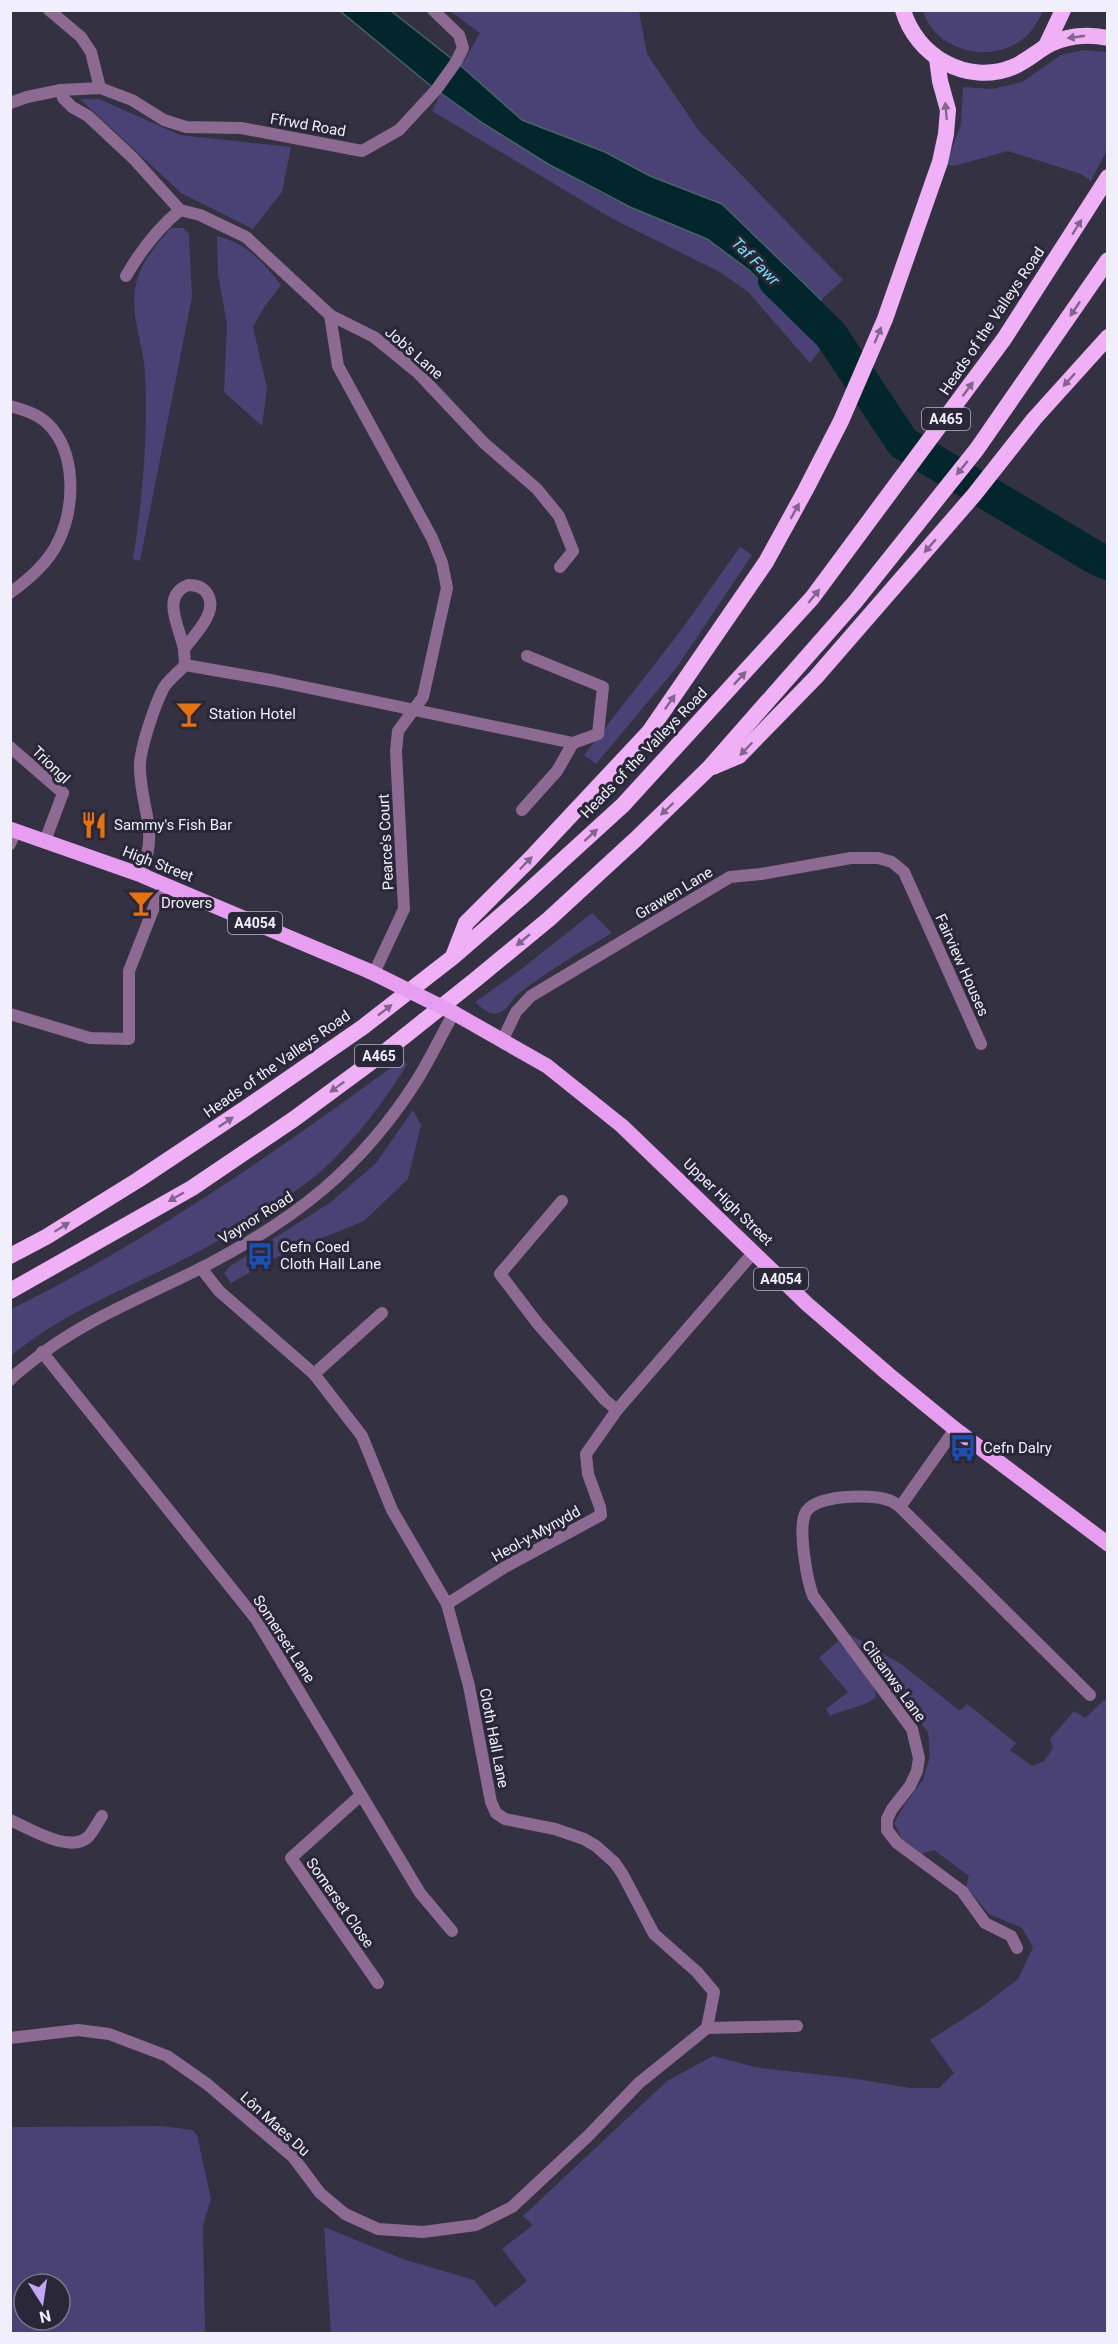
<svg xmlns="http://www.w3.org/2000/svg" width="1118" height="2344" font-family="Roboto,sans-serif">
	<rect width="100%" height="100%" fill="#333142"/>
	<!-- green -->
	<g fill="#4a4274" fill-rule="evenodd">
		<polygon points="450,11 639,11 647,54 699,131 843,280 821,300 722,204 650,176 605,152 522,120 461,66 480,33"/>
		<path d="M923 11V10L1043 11C1037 23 1030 36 1017 43 984 63 935 49 923 11Z"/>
		<polygon points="1084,50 1107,52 1107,150 1091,181 1081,174 1008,151 954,166 946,164 961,124 963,87 992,89 1022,82 1061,55"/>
		<path d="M441 93C500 136 563 175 629 207 654 219 685 225 709 241 753 269 787 309 823 346L810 363 748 292 720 272 613 219 432 111Z"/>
		<polygon points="80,99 99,99 180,135 291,147 282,192 253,229 181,193"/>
		<path d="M171 228H183L189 234 192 297 140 561 133 559C143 497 148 435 145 372 143 344 131 318 135 290 138 265 155 246 171 228Z"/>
		<path d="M217 236C248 244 261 260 281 285L263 309 253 327 267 388 262 426 224 392 227 324 218 275Z"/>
		<polygon points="740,547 752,555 677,667 596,764 584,755 682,629"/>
		<path d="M592 913 612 933C580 952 548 971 518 994 511 1000 508 1010 499 1013 489 1016 482 1008 475 1002L519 971Z"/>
		<path d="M403 1059 407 1064C388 1097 359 1134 332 1161 308 1185 279 1202 251 1219 236 1229 221 1240 205 1248 140 1284 68 1308 11 1356V1309C150 1241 278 1150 403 1059Z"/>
		<polygon points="413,1110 421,1125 408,1179 364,1221 281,1255 231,1283 224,1273 229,1267 331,1202 376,1163"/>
		<polygon points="849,1634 901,1664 960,1711 967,1704 1016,1743 1010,1750 1032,1766 1044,1761 1053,1748 1050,1739 1074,1711 1085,1718 1104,1700 1107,1702 1107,2333 331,2333 324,2227 403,2259 474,2280 495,2307 527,2281 502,2249 533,2225 523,2216 667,2081 713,2056 759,2068 851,2078 910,2088 939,2088 954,2073 930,2040 980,2008 1018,1979 1033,1947 1022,1928 989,1914 966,1887 969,1876 934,1850 921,1854 904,1843 894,1823 905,1804 923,1780 930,1756 928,1732"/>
		<path d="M838 1641C851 1656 876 1677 876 1697 865 1707 845 1709 830 1716L826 1709 848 1692 819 1658Z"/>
		<path d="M163 2126 192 2130 197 2135 211 2199 203 2225 205 2333H11V2127ZM24 2284H60V2320H24Z"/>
	</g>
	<!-- water -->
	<polygon fill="#03262c" stroke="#4a626a" stroke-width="1.5" points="340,11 391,11 461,66 522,120 605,152 650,176 722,204 821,300 800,322 749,270 707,239 630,207 548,164 484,124 431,86"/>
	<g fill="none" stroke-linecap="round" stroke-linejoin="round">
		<!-- river -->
		<polyline stroke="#03262c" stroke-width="34" points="775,280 831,335 903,443 1096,558 1108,563"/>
		<!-- minor -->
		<g stroke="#8d6a91" stroke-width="12">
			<polyline points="49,10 81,37 91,52 100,88"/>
			<polyline points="61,90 63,98 72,107 88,116 133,158 180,210 200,215 246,237 330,315 374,337 417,372 484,443 537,489 559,516 573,551 560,567"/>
			<polyline points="10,103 27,97 61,90 100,88 132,100 164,120 186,127 241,128 362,151 399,130 436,90 456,62 463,48 459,35 433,10"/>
			<path d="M126 276C141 250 157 229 180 210"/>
			<polyline points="330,315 338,366 432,538 442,563 447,588 423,697 398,731 396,751 404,909 374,973"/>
			<path d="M10 406C24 410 38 414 48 424 77 453 75 508 58 542 48 563 29 579 10 593"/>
			<path d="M188 585C196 585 204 587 208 595 218 613 194 635 184 649 180 628 160 596 188 585Z"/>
			<polyline points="184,649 185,665 271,680 573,743 557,771 522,810"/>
			<polyline points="527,656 603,687 598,734 573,743"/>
			<polyline points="10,747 63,793 45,841"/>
			<polyline points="10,844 16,831"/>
			<path d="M141 875C159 829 142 814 140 770 138 753 155 705 163 689 167 681 178 673 185 665"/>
			<polyline points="10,1014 90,1038 129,1039 129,971 163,884"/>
			<polyline points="503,1039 516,1012 531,996 730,877 761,874 851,858 878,858 892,862 904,872 981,1044"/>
			<polyline points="562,1201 500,1274 538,1324 605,1400 617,1410"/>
			<polyline points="42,1352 256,1619 420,1893 452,1931"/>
			<polyline points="314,1374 382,1313"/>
			<path d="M955 1429 900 1507C896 1504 893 1501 888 1500 871 1494 813 1494 805 1514 798 1530 807 1580 813 1596L912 1729 919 1758 917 1771 910 1786 892 1809 887 1819V1830L897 1843 962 1891 985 1923 1011 1936 1017 1948"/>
			<polyline points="900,1507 1090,1695"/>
			<polyline points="447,1604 505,1567 601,1515 600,1507 588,1474 586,1454 617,1410 754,1252"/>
			<polyline points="361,1795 291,1858 378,1983"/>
			<path d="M10 1820C29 1828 71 1855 89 1836 94 1830 98 1822 102 1816"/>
			<polyline points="707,2028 797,2026"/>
			<polyline points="10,2038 78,2030 109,2034 167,2056 207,2084 293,2157 320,2193 345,2214 378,2229 423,2232 476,2225 512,2207 588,2136 639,2083 707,2028 714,1992 697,1972 654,1934 623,1875 615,1863 596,1846 584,1839 555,1829 505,1819 496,1813 491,1802 469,1686 447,1604 392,1510 362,1436 314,1374 219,1291 201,1268"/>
		</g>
		<!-- tertiary -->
		<path stroke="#8d6a91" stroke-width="12" d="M10 1380C16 1373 24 1368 31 1362 81 1321 144 1297 201 1268 293 1221 361 1169 417 1080 431 1058 441 1035 454 1013"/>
		<!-- primary -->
		<g stroke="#e79ef0" stroke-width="15">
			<polyline points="10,829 141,875 369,971"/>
			<polyline points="454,1013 547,1066 622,1126 807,1304 888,1374 955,1429 1108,1544"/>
		</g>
		<!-- trunk -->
		<g stroke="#efb0f6" stroke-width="16">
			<path d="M903 10C916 56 967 86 1013 67 1025 62 1034 54 1045 47 1063 36 1087 33 1108 38"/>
			<polyline points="1046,46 1063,10"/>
			<polyline points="713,767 739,756 816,677 974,495 1034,419 1108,337"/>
			<polyline points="454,954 466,923 530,859 649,732 766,562 805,491 841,421 885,319 940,162 946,134 948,110 940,81 937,59"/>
			<polyline points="10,1256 46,1237 138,1180 246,1108 363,1027 453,957 521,898 623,805 812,598 1004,339 1108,177"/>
			<polyline points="10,1291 192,1188 294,1119 386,1051 475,980 549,919 636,839 709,768 855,602 977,449 1108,260"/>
		</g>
		<!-- primary-bridge -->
		<polyline stroke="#e79ef0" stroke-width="15" points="369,971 454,1013"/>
	</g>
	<!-- one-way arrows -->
	<defs><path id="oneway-solid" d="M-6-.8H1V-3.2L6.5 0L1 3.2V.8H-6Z" transform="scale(1.5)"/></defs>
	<g fill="#82658e">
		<use href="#oneway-solid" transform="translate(1076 37) rotate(172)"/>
		<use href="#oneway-solid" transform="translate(946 111) rotate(-95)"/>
		<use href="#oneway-solid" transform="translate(1077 227) rotate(-58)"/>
		<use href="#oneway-solid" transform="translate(1075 309) rotate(124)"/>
		<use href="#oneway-solid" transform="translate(878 335) rotate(-67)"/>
		<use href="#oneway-solid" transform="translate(1069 380) rotate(132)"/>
		<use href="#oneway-solid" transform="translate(968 389) rotate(-54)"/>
		<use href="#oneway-solid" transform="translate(962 468) rotate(129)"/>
		<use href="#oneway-solid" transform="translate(795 511) rotate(-61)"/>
		<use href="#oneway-solid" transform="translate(930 546) rotate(131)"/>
		<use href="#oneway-solid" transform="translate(814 596) rotate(-51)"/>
		<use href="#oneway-solid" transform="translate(740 678) rotate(-47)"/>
		<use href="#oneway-solid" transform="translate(670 702) rotate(-55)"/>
		<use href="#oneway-solid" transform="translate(746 749) rotate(134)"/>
		<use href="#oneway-solid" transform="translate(667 809) rotate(136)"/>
		<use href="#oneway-solid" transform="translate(591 835) rotate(-42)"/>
		<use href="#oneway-solid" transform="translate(526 863) rotate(-46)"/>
		<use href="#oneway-solid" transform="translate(523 940) rotate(140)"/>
		<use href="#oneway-solid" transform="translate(385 1010) rotate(-38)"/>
		<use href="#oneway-solid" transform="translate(337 1087) rotate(144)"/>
		<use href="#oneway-solid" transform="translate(226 1122) rotate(-34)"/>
		<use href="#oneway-solid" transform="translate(176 1197) rotate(150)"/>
		<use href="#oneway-solid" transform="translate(62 1227) rotate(-32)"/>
	</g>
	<!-- icons -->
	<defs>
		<symbol id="bar-bare" viewBox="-9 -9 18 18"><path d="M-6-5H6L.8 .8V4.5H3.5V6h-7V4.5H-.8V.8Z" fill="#e8710a" stroke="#292738" stroke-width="2.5" paint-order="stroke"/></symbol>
		<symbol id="restaurant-bare" viewBox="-9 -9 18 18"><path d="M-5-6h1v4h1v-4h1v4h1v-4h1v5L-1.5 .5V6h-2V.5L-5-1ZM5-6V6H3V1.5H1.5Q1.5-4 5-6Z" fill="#e8710a" stroke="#292738" stroke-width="2.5" paint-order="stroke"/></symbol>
		<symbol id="bus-bare" viewBox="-9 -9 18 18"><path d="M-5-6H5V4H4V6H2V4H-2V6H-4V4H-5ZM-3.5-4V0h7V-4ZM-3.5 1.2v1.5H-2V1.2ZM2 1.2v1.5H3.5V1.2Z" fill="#1a4fb4" stroke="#292738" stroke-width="2.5" paint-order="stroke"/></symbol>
	</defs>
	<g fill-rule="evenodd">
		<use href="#bar-bare" x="170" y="695" width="38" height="38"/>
		<use href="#restaurant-bare" x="75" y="806" width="38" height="38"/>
		<use href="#bar-bare" x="122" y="884" width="38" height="38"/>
		<use href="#bus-bare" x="241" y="1237" width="38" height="38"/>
		<use href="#bus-bare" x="944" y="1429" width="38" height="38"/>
	</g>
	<g text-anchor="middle" stroke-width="6" stroke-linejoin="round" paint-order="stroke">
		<!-- shield labels -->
		<g fill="#292738" stroke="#b4b3c0" stroke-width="1.5">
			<rect x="922" y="408" width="48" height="22" rx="4.5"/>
			<rect x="228" y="912" width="54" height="22" rx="4.5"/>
			<rect x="355" y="1045" width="48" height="22" rx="4.5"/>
			<rect x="754" y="1268" width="54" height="22" rx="4.5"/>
		</g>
		<g font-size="14" font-weight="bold" fill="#f0effb">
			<text x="946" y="424">A465</text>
			<text x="255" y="928">A4054</text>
			<text x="379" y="1061">A465</text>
			<text x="781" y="1284">A4054</text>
		</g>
		<!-- street labels -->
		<g font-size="15" fill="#f0effb" stroke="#292738">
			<text transform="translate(308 125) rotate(10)" y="5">Ffrwd Road</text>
			<text transform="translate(992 321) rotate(-56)" y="5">Heads of the Valleys Road</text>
			<text transform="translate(414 353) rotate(41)" y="5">Job's Lane</text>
			<text transform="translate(644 753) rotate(-46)" y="5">Heads of the Valleys Road</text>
			<text transform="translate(51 765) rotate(44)" y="5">Triongl</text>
			<text transform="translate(386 842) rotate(-93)" y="5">Pearce's Court</text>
			<text transform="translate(158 864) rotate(21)" y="5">High Street</text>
			<text transform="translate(674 893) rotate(-31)" y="5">Grawen Lane</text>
			<text transform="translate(962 965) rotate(66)" y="5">Fairview Houses</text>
			<text transform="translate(277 1064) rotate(-35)" y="5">Heads of the Valleys Road</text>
			<text transform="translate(728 1202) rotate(44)" y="5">Upper High Street</text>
			<text transform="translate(256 1218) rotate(-32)" y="5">Vaynor Road</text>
			<text transform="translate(536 1534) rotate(-29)" y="5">Heol-y-Mynydd</text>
			<text transform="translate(284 1639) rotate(57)" y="5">Somerset Lane</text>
			<text transform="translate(894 1681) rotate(54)" y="5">Cilsanws Lane</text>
			<text transform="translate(494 1738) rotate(79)" y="5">Cloth Hall Lane</text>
			<text transform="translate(340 1903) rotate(55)" y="5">Somerset Close</text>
			<text transform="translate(275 2124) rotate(42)" y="5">Lôn Maes Du</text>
		</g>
		<!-- poi labels -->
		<g font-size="15" fill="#f0effb" stroke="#292738" text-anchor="start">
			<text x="209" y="719">Station Hotel</text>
			<text x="114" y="830">Sammy's Fish Bar</text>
			<text x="161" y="908">Drovers</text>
			<text x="280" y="1252">Cefn Coed<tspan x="280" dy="17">Cloth Hall Lane</tspan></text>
			<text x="983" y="1453">Cefn Dalry</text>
		</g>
		<!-- water labels -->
		<g font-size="16" font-style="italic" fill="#75e2f8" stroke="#292738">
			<text transform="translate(756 261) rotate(45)" y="6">Taf Fawr</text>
		</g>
	</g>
	<!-- border -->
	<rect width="1118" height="2344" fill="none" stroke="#f0effb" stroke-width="24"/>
	<!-- north arrow -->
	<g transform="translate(42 2302) rotate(168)"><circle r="28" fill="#292738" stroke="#797786" stroke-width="1.5"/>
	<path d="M0-4.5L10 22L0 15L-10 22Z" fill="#bfa9f4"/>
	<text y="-9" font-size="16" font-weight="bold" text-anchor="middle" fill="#f0effb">N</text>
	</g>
</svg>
